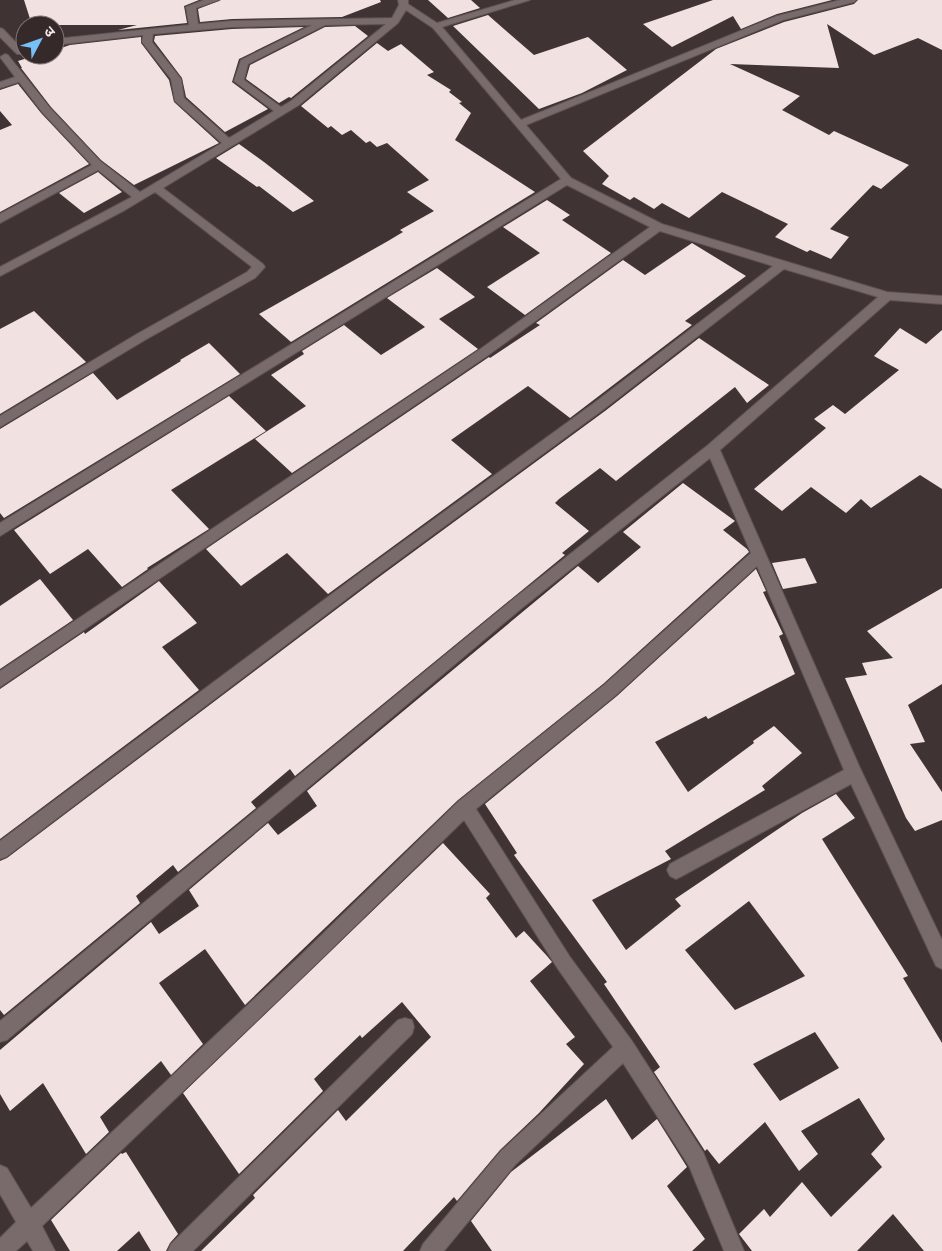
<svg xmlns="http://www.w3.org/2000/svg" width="942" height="1251" font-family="'Asap Condensed','Noto Sans Devanagari',sans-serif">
	<rect width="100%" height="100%" fill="#403334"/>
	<!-- building -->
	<g fill="#f2e1e1" fill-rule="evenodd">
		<polygon points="24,0 199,0 184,6 187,23 118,30 137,25 32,25"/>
		<polygon points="221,0 380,0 381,2 342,17 232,19 200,22 198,9"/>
		<polygon points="428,0 471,0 480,8 448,18"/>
		<polygon points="713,0 832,0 777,14 741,29 733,16 672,47 643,24"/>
		<polygon points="858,0 942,0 942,50 918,38 874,55 827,24 839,68 730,64 800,96 782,110 829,135 834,131 909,165 881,189 873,185 830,229 849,237 831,259 810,250 807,252 775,237 788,224 722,192 689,218 662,203 654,209 634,197 630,200 602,184 609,176 583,151 716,49 784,22 854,4"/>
		<polygon points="488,15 534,55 588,37 627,70 582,93 539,109 453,26"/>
		<polygon points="355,26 368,36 291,98 289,97 279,103 246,79 250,65 325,27"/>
		<polygon points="304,27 239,59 232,82 268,109 225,132 186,97 182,78 154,41 155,36 232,29"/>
		<polygon points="141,37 141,43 169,80 174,102 219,143 134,185 101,160 51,107 21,68 22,68 18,61 37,55 55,55 55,50 70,45"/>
		<polygon points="377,43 388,51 401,44 434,72 427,75 451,90 449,92 462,102 459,103 471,113 455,140 535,192 291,342 259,314 388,241 403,232 400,230 434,211 407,192 429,180 387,143 377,147 370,141 366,143 351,130 342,135 331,126 328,128 301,106"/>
		<polygon points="18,84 41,113 89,164 0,212 0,130 12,125 0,111 0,90"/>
		<polygon points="239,144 264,162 314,201 293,212 259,186 257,187 216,158"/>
		<polygon points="98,172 122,192 84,213 59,193"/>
		<polygon points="547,200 570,215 562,220 611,253 525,315 487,287 540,253 503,227"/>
		<polygon points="692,243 746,276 685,321 692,325 570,418 528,386 451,440 492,474 328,594 287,553 241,586 206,549 489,357 490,358 540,325 536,323 623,260 645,275"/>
		<polygon points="437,268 475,297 439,319 478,349 292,473 255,439 306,406 271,375 304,354 302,351 344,325 381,355 425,327 387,298"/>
		<polygon points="34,311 86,362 0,414 0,329"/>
		<polygon points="900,328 926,344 942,330 942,489 920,475 871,508 861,499 846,513 811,487 782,511 754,489 826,428 814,419 833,405 845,414 899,370 874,356"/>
		<polygon points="699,338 769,385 747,403 735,387 616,481 600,468 559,499 555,503 589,531 562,553 565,555 295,776 290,769 251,802 256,808 178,872 173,865 136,896 140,903 4,1015 0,1010 0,861 7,858 375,580 605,411"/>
		<polygon points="209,343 240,374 4,518 0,513 0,429 93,373 117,400 181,361 180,360"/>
		<polygon points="229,396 266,431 171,490 209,529 147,568 148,569 122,587 88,549 50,574 14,530"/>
		<polygon points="683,483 735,521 723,530 747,549 749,552 603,684 458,800 245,1005 205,949 159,983 203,1044 171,1075 161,1061 100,1117 109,1132 86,1154 43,1083 10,1111 0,1094 0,1050 151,922 159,934 199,906 189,890 268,823 278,835 317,806 307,791 578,566 598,583 641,547 623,532"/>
		<polygon points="805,558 817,583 783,589 772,563"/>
		<path d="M756 569 766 591 763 592 783 634 779 636 795 674 708 719 706 716 655 742 688 792 754 743 753 741 774 726 802 753 762 786 765 790 665 851 671 859 592 900 626 950 681 906 675 899 802 813 836 794 855 818 822 839 908 976 903 978 942 1043V1251H924L893 1214 857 1251H752L739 1234 764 1209 770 1217 802 1182 831 1217 882 1167 871 1154 885 1139 859 1098 801 1131 818 1154 799 1171 765 1122 719 1164 707 1149 705 1151 654 1072 660 1067 604 984 607 982 514 855 517 853 485 804 617 696ZM749 901 805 976 735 1010 685 950ZM815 1032 839 1068 780 1101 753 1064Z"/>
		<polygon points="40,579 73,620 0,669 0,606"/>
		<polygon points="159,581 197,623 162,647 199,690 0,839 0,689 84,632 85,634"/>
		<polygon points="942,588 942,684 908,705 925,742 910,744 942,792 942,820 915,831 906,818 845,678 867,675 862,663 893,658 867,631"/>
		<polygon points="443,843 490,894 486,898 516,938 524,931 547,956 552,962 530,981 575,1037 566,1044 584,1064 539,1113 500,1150 457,1201 454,1197 403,1251 201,1251 255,1198 253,1195 338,1110 346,1121 431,1037 402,1002 362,1038 360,1035 314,1079 323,1091 239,1174 183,1093"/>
		<polygon points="606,1099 632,1140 657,1119 687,1167 667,1186 705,1239 692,1251 492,1251 471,1221 511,1172"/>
		<polygon points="126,1152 178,1234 170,1243 166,1251 151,1251 139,1231 117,1251 70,1251 51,1220 121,1153 122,1154"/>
	</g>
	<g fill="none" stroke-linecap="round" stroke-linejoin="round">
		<defs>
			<g id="minor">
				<path d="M204 0H219L196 8 198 24 232 21 392 18 399 5 398 0H408V4L437 23 515 0H530L442 27 521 120 777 16 840 0H856L854 2 783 20 526 125 571 178 662 224 887 292 942 296V304L890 300 720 450 860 768 942 940V969L936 966 851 784 682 876 676 879 670 876 667 870 670 864 844 770 757 566 616 695 476 809 570 957 632 1041 703 1152 744 1251H724L689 1166 623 1063 515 1165 444 1251H420L423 1244 501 1151 613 1047 558 969 464 820 312 968 42 1226 55 1251H33L27 1241 16 1251H0V1238L16 1222 0 1194V1165L7 1168 31 1208 300 956 459 801 604 685 751 553 710 458 522 608 7 1040 0 1042V1021L512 600 708 445 878 297 784 269 604 409 374 578 6 857 0 859V841L364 570 594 403 773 266 660 231 487 356 0 687V671L479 350 650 227 567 185 0 536V523L561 179 433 28 406 10 398 23 299 105 163 188 263 264 265 267 255 278 145 340 0 427V416L137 334 247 272 252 267 155 192 125 210 0 276V267L132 197 98 170 0 223V214L92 165 42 112 19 82 0 88V82L15 77 0 57 5 54 8 55 50 108 100 161 140 192 222 143 175 101 171 79 142 42 143 35 55 45V39L189 25 186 7ZM386 24 291 101 281 107 244 80 248 64 325 25ZM312 25 241 60 234 81 274 111 229 138 184 98 181 79 152 42 153 34 232 27Z"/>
				<polygon points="0,28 3,29 23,50 23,54 17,54 0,37"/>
				<polygon points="405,1018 412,1020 414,1027 412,1034 193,1251 168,1251 171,1244 398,1020"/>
			</g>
		</defs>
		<!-- minor casing -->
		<use href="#minor" stroke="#5c5252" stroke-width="2"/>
		<!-- minor -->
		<use href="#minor" fill="#796a6b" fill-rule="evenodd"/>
	</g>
	<!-- north arrow -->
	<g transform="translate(40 40) rotate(49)"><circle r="24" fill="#35292a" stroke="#827778"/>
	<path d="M0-4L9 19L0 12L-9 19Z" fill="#75c0f6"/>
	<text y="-8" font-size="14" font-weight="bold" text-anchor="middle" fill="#f5eded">उ</text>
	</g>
</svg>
